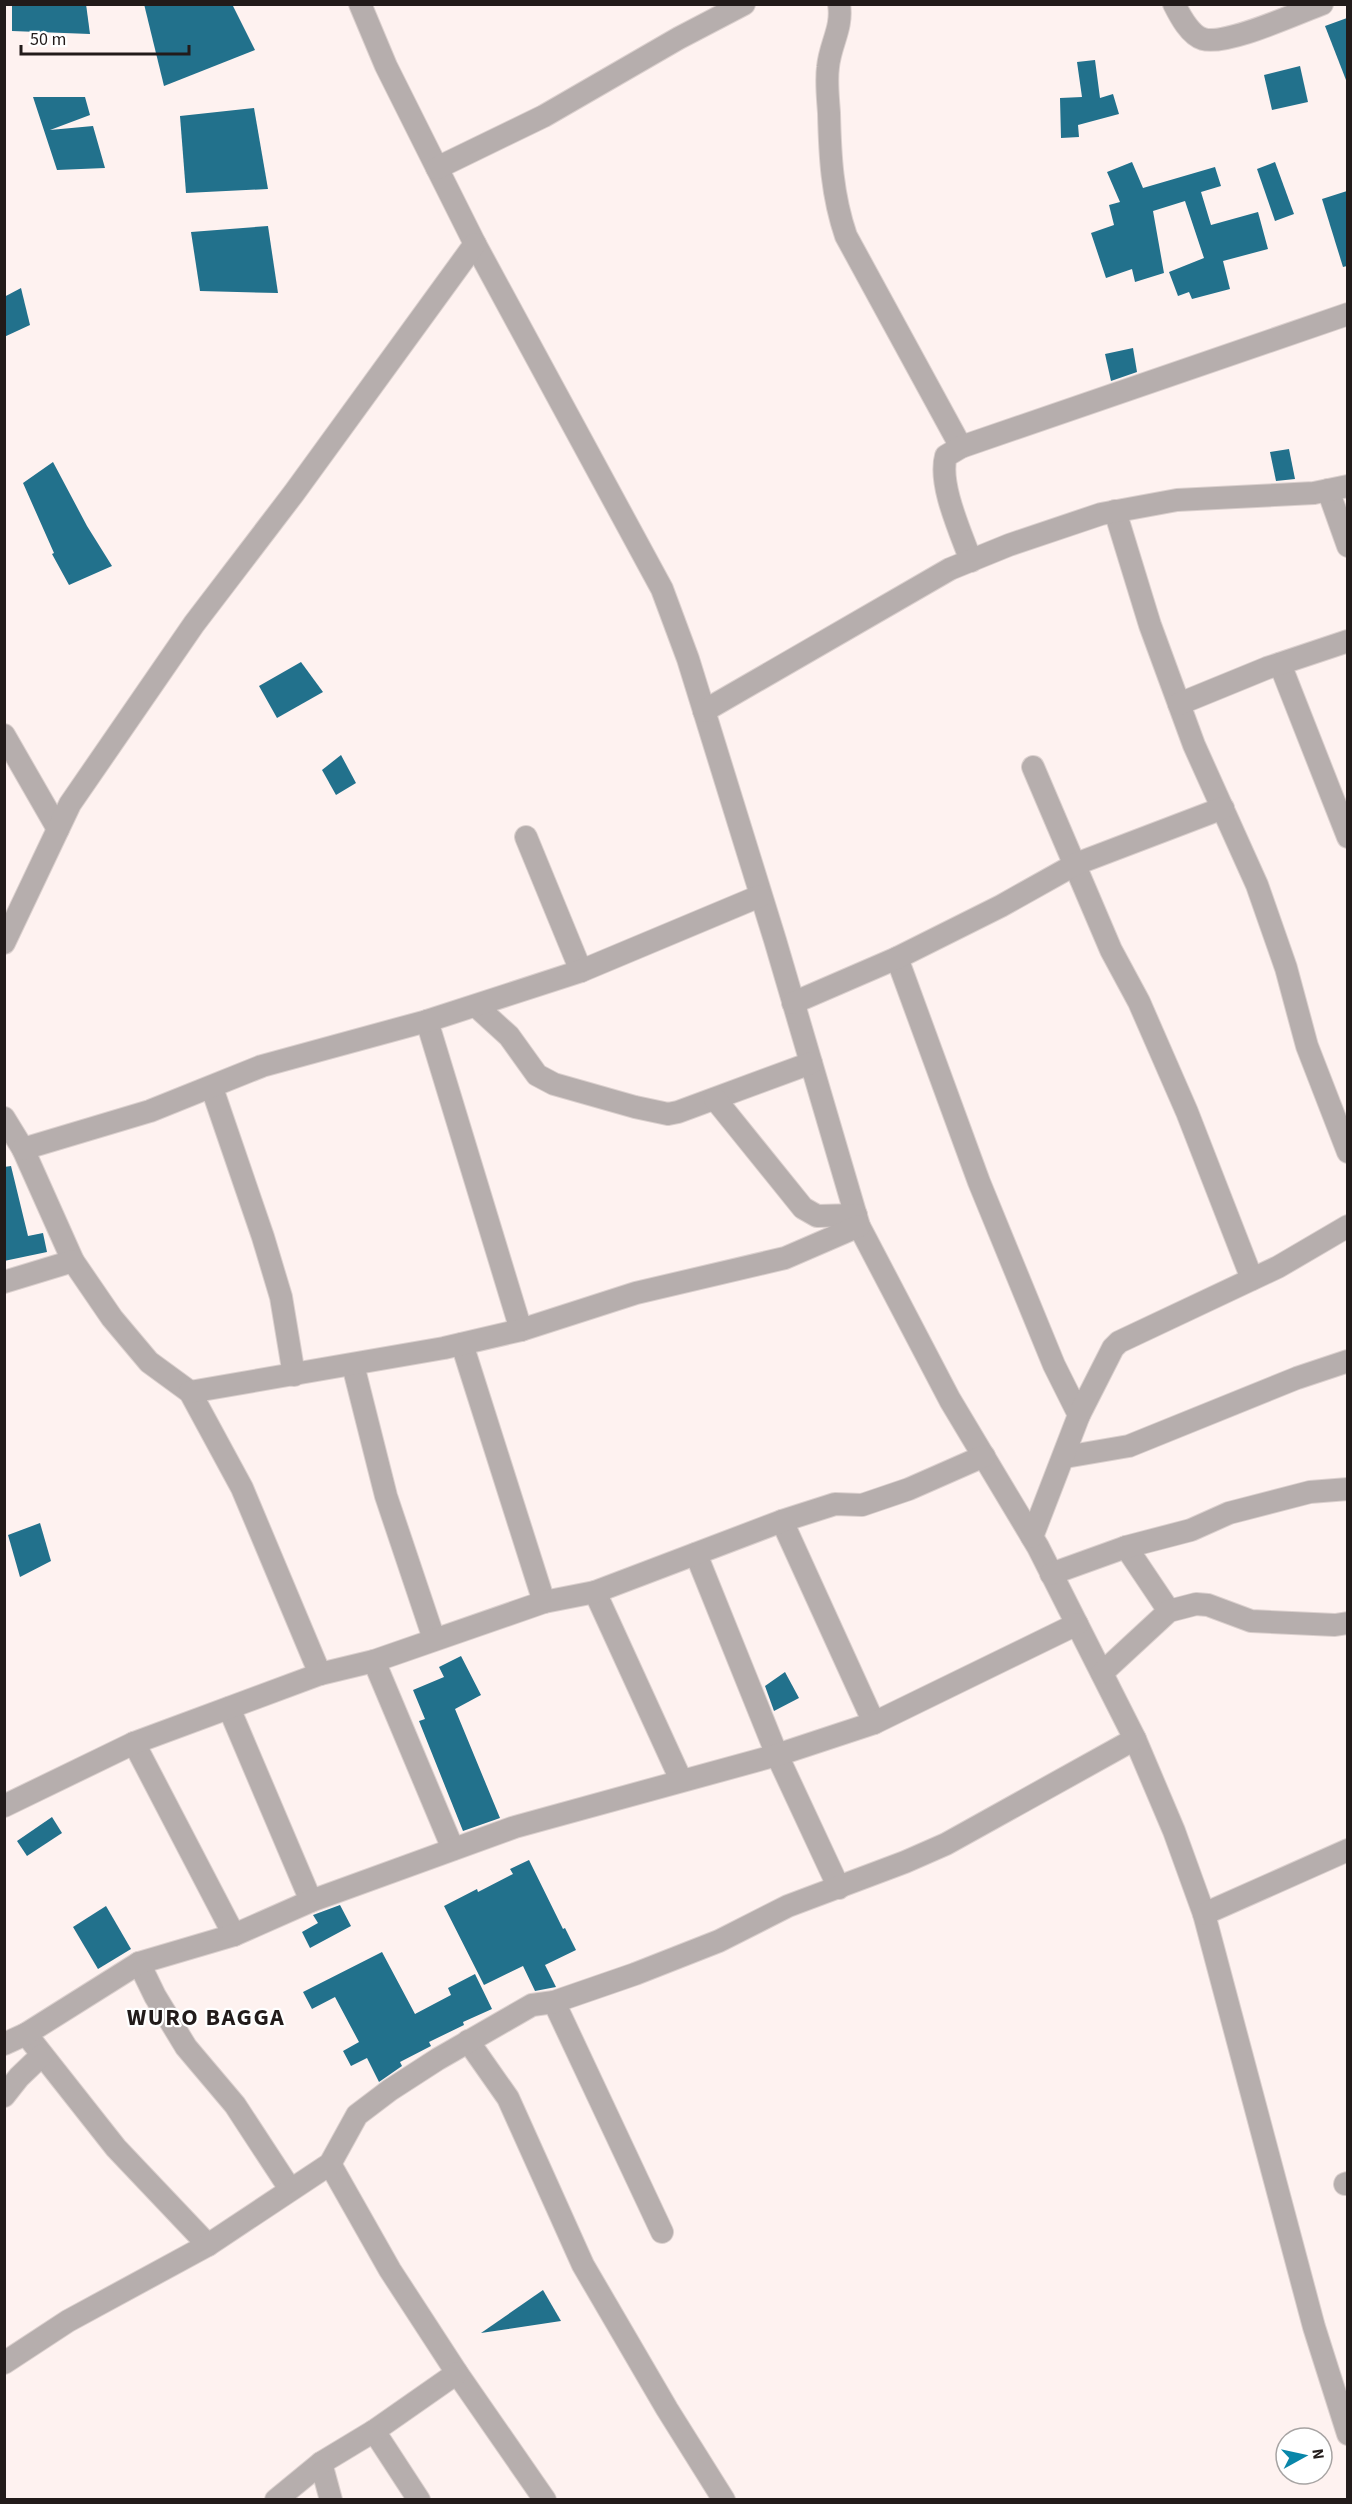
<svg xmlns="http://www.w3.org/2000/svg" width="1352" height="2504" font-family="'Source Sans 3',sans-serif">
	<rect width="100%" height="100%" fill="#fef2f0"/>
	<!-- building -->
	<g fill="#22718c">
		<polygon points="12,4 86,4 90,34 12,31"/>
		<polygon points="144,4 232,4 255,50 164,86"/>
		<polygon points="1347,18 1347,80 1346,80 1325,26"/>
		<polygon points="1095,60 1100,98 1113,94 1119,114 1078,125 1079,137 1061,138 1060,98 1082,97 1077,62"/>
		<polygon points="1300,66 1308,102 1272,110 1264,75"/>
		<polygon points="33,97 85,97 90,115 50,130 93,126 105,168 57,170"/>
		<polygon points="254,108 268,189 186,193 180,116"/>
		<polygon points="1132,162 1143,188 1215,167 1221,186 1201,192 1211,225 1258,212 1268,249 1223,261 1230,289 1192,299 1189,292 1178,296 1169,272 1204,258 1185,201 1153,211 1164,273 1135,282 1132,269 1106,278 1091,233 1114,225 1109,205 1120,202 1107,172"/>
		<polygon points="1275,162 1294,214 1275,221 1257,169"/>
		<polygon points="1347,191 1347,266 1343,267 1322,199"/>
		<polygon points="268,226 278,293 200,291 191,232"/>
		<polygon points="21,288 30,325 4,337 4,297"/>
		<polygon points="1133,348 1137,372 1111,381 1105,354"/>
		<polygon points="1289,449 1295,479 1276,481 1270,452"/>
		<polygon points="53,462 87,526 112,566 69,585 52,554 54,553 23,483"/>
		<polygon points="301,662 323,692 277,718 259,686"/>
		<polygon points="341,755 356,783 336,795 322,770"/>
		<polygon points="11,1166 28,1236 43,1233 47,1252 4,1261 4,1167"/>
		<polygon points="40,1523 51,1561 20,1577 8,1535"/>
		<polygon points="461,1656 481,1695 455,1709 500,1818 463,1831 419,1721 425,1719 413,1690 444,1677 439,1667"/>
		<polygon points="785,1672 799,1698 774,1711 765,1686"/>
		<polygon points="52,1817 62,1833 27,1856 17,1841"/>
		<polygon points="529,1860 563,1929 565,1928 576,1950 545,1965 556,1987 535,1991 523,1966 484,1985 444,1906 477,1889 478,1892 513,1874 510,1869"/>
		<polygon points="340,1905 351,1926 310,1948 302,1932 318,1923 313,1915"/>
		<polygon points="106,1906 131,1949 98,1969 73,1927"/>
		<polygon points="382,1952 415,2014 451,1995 448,1988 475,1974 492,2009 463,2022 464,2025 429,2042 431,2046 400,2062 402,2066 379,2082 367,2058 351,2066 343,2051 359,2042 335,1997 312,2009 303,1992"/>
		<polygon points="543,2290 561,2321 481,2333"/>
	</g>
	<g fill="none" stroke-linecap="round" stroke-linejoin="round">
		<defs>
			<g id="street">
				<polyline points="360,4 386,66 475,244 662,589 688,659 775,940 859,1226 950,1400 1038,1547 1135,1739 1174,1831 1204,1914 1314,2327 1348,2434"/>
				<path d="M839 4C843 28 830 44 828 67 826 82 828 98 829 113 830 156 832 195 846 236L961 447"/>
				<path d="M1174 4C1180 16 1190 35 1203 39 1226 46 1297 13 1322 4"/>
				<polyline points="437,168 544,116 679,38 744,4"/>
				<polyline points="1328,490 1348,546"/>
				<polyline points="1115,511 1150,625 1194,745 1257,885 1286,968 1307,1046 1348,1152"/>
				<path d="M971 561C961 533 938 484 946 456L961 447 1348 314"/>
				<polyline points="1280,664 1348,837"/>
				<polyline points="1179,704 1267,668 1348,641"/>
				<polyline points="704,711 950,569 1009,545 1101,514 1177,500 1314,493 1348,486"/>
				<polyline points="4,735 58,829"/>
				<polyline points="1033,767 1111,950 1139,1002 1187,1112 1252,1279"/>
				<polyline points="526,837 581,971"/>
				<polyline points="4,943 70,804 194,624 294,493 475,244"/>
				<polyline points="897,958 979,1182 1054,1365 1079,1415"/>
				<polyline points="793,1003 897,958 1001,906 1076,864 1223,808"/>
				<polyline points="476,1006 509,1036 537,1075 554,1084 635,1107 668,1114 678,1112 811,1063"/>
				<polyline points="427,1021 521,1330"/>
				<polyline points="212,1088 263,1237 281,1297 294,1375"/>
				<polyline points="715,1099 803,1208 817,1216 856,1215"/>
				<polyline points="4,1118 23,1149 73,1261 112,1318 149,1362 190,1392 242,1488 320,1674"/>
				<polyline points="23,1149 150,1111 262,1066 427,1021 581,971 760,896"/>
				<polyline points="4,1282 73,1261"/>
				<polyline points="462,1344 544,1602"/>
				<polyline points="353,1365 386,1496 434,1639"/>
				<polyline points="190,1392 444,1348 521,1330 636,1293 785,1258 859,1226"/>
				<polyline points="1065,1457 1129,1446 1297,1378 1348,1361"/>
				<polyline points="782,1521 874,1723"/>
				<polyline points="1032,1537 1079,1415 1113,1348 1119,1342 1278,1267 1348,1226"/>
				<polyline points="1126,1547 1169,1611"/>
				<polyline points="696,1554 777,1755 839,1888"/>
				<polyline points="1051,1574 1126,1547 1191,1530 1229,1513 1310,1492 1348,1489"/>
				<polyline points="595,1592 681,1780"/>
				<polyline points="374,1661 453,1849"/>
				<polyline points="1102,1673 1169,1611 1196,1604 1208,1605 1251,1621 1335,1625 1348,1623"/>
				<polyline points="229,1708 311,1901"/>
				<polyline points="134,1743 234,1935"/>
				<polyline points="4,1806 134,1743 320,1674 374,1661 544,1602 595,1592 782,1521 835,1504 862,1505 909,1489 984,1456"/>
				<polyline points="1204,1914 1348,1850"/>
				<polyline points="139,1963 155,1996 186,2047 235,2105 290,2189"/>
				<polyline points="554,2002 662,2232"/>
				<polyline points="26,2034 116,2148 208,2245"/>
				<polyline points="468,2041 508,2098 583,2265 667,2409 724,2500"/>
				<polyline points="4,2044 26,2034 139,1963 234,1935 311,1901 515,1827 777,1755 874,1723 1077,1624"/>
				<polyline points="4,2096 19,2077 42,2055"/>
				<polyline points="330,2164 390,2270 457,2373 545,2500"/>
				<polyline points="1345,2184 1348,2183"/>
				<polyline points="4,2363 68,2321 208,2245 330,2164 357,2115 390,2090 438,2059 532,2005 554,2002 635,1974 719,1941 788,1906 905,1862 946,1844 1135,1739"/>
				<polyline points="374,2431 419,2500"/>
				<polyline points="321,2463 331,2500"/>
				<polyline points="276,2500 321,2463 374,2431 457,2373"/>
			</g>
		</defs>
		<!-- street casing -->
		<use href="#street" stroke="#dbd0ce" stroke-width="24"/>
		<!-- street -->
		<use href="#street" stroke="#b6aead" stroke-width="22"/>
	</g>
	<g text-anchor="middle" stroke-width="4.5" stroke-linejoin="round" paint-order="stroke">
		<!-- district labels -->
		<g font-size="24" font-weight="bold" letter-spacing="1.5" fill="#221b1a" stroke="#fff">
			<text x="206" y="2025">WURO BAGGA</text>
		</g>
	</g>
	<!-- border -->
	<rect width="1352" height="2504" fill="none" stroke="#221b1a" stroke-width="12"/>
	<!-- north arrow -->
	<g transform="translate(1304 2456) rotate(82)"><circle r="28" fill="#ffffff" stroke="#a7a4a3" stroke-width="1.5"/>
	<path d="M0-4.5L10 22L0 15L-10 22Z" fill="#0986a9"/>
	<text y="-9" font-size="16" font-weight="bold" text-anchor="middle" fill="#221b1a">N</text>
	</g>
	<!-- scale -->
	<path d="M21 45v9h168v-9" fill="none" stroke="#221b1a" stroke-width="3"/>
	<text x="30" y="45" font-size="18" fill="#221b1a" stroke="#ffffff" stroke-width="4.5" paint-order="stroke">50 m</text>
</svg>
